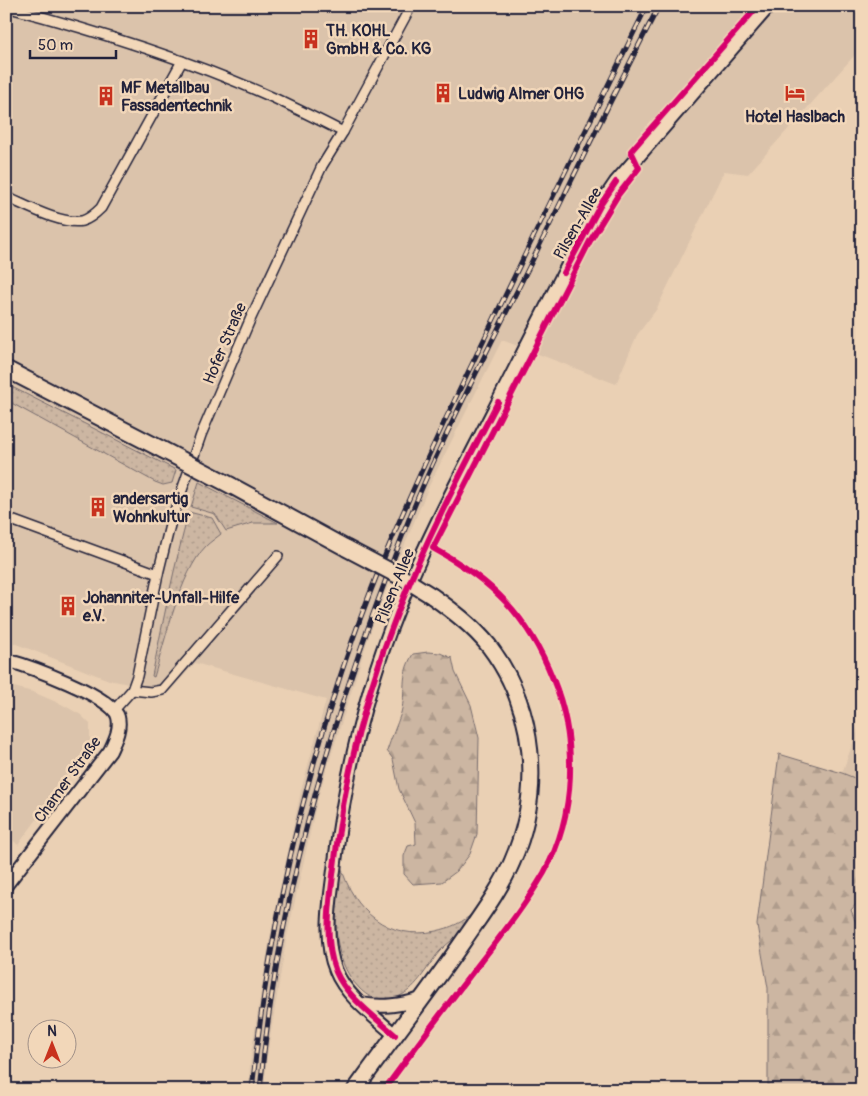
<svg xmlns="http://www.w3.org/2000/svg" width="868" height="1096" font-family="Pangolin,sans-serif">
	<defs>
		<pattern id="grass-dots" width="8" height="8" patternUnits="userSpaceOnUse" patternTransform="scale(1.25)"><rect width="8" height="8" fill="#ccb6a2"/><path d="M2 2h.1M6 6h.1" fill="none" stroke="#af9c8c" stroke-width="1.8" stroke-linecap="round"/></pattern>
		<pattern id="forest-firs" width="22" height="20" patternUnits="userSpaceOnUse" patternTransform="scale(1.25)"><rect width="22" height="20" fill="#ccb6a2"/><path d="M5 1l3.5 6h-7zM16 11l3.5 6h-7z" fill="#af9c8c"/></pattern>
	</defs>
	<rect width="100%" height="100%" fill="#ead0b4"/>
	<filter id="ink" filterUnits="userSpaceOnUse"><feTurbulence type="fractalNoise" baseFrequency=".02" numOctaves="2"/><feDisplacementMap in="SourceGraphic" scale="10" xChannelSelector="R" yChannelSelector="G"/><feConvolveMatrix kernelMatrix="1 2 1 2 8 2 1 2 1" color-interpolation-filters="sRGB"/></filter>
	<g filter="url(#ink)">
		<!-- built -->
		<g fill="#dbc3ab">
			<polygon points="6,6 862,6 862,47 748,174 724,171 656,310 637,335 616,384 502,340 429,486 383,597 367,642 318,797 286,941 267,1056 264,1090 248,1090 251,1054 270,937 301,791 326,700 195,663 169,692 109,680 6,640"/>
			<polygon points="6,685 33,692 63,705 81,715 90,724 90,742 85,754 18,845 6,834"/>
			<polygon points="862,718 862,781 842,773"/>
		</g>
		<!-- grass -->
		<g fill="url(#grass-dots)" stroke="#776c6e">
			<polygon points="6,384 176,470 172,483 163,485 155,482 6,400"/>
			<polygon points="199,482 278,523 253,523 226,531 215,514 191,507"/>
			<path d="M189 512 212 518 221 534C216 538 210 542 206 546 180 573 165 641 154 677L152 676C163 621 174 566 189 512Z"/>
			<path d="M341 866C353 911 389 941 436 931 450 928 464 922 474 912 469 919 465 927 459 934 453 940 445 945 439 952 426 968 416 991 395 998 382 1003 370 999 360 989 328 957 335 907 341 866Z"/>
		</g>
		<!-- forest -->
		<g fill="url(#forest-firs)" stroke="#776c6e">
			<path d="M428 652 440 653 452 658 455 672 471 705 479 738 477 834 470 854 457 871 442 882 413 884 404 874V856L408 846 416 844 415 823 399 789 393 759 387 751C391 738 397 725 401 713 407 690 399 677 413 654Z"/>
			<polygon points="779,754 842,773 862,781 862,897 851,910 862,938 862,1090 768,1090 768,988 757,925"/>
		</g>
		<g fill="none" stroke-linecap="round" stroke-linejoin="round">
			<defs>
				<g id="street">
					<path d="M6 7C97 31 188 59 274 98 297 109 320 120 343 132"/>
					<path d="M6 197C25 205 61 225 82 221 89 219 96 213 101 208L182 61"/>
					<polyline points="6,518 158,574"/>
					<polyline points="132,690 151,692 162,690 278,556"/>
					<polyline points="115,709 132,690 137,676 158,574 170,525 201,435 250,320 322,166 343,132 411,6"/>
				</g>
				<g id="secondary">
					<path d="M6 660C28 666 113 696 118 717 121 729 115 740 110 751L6 885"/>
					<path d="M361 1004C383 1008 401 1005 422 999"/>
					<path d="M395 1035C376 1018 345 995 336 971 322 938 331 897 335 862 345 777 365 692 397 612 425 543 460 476 494 410 523 353 552 295 582 238L601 204 616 182 769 6"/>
				</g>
				<g id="primary">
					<polyline points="6,369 163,450"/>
					<polyline points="232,486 346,548"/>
					<path d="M355 1090C391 1040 429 991 464 940 481 915 500 890 512 862 543 792 536 708 489 646 473 626 453 611 432 596"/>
				</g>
			</defs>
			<!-- street casing -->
			<use href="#street" stroke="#22223b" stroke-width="12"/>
			<!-- secondary casing -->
			<use href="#secondary" stroke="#22223b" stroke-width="16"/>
			<!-- primary casing -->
			<use href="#primary" stroke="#22223b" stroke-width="19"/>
			<!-- street -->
			<use href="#street" stroke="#f2d7b9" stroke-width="9"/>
			<!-- secondary -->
			<use href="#secondary" stroke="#f2d7b9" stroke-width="12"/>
			<!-- primary -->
			<use href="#primary" stroke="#f2d7b9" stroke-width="15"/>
			<defs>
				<g id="rail">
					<path d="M252 1090C266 951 296 812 339 680 379 556 436 437 493 321 543 216 595 111 647 6"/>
					<path d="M260 1090C275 927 317 767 373 614 394 557 415 500 441 446 469 386 499 327 529 267 572 180 614 92 659 6"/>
				</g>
			</defs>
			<!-- rail casing -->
			<use href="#rail" stroke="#22223b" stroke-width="5"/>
			<!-- rail -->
			<use href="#rail" stroke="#f2d7b9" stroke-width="3" stroke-dasharray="9" stroke-linecap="butt"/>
			<defs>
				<g id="primary-bridge">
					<polyline points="163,450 232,486"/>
					<polyline points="346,548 403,578 432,596"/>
				</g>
			</defs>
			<!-- primary-bridge casing -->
			<use href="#primary-bridge" stroke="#22223b" stroke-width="19" stroke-linecap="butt"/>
			<!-- primary-bridge -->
			<use href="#primary-bridge" stroke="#f2d7b9" stroke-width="15"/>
			<defs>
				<g id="cycleway">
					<polyline points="564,273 601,204 616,182"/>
					<path d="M395 1035C376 1018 346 996 336 972 323 940 330 900 334 867 344 780 365 695 397 614 425 541 462 471 498 402"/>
					<path d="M384 1090C414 1049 444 1009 475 969 499 938 524 907 544 873 576 815 578 740 553 679 528 616 493 581 433 548L590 241 618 195 639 168 631 151 758 6"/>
				</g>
			</defs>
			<!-- cycleway casing -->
			<use href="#cycleway" stroke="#f2d7b9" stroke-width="9"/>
			<!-- cycleway -->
			<use href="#cycleway" stroke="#d6006c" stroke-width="6"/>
		</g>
	</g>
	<!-- icons -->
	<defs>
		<symbol id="building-bare" viewBox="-9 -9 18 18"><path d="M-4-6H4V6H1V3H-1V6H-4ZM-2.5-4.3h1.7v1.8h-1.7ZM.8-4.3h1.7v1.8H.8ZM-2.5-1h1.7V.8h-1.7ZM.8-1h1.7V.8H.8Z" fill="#c8321e" stroke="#f2d7b9" stroke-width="2.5" paint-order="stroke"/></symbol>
		<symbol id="hotel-bare" viewBox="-9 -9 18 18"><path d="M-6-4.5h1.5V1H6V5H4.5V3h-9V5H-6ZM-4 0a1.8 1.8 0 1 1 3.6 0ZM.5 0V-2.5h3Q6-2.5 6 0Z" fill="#c8321e" stroke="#f2d7b9" stroke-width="2.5" paint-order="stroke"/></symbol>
	</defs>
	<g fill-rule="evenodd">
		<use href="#building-bare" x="297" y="25" width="28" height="28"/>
		<use href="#building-bare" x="429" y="79" width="28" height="28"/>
		<use href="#hotel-bare" x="781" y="79" width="28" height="28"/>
		<use href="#building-bare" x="92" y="82" width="28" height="28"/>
		<use href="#building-bare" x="84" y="493" width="28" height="28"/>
		<use href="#building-bare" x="54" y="592" width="28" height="28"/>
	</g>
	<g text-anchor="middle" stroke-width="5" stroke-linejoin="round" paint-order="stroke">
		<!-- poi labels -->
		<g font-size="16" font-weight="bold" fill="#22223b" stroke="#f2d7b9" text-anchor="start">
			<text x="326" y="36">TH. KOHL<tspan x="326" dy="18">GmbH &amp; Co. KG</tspan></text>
			<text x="121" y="93">MF Metallbau<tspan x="121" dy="18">Fassadentechnik</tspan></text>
			<text x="458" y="99">Ludwig Almer OHG</text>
			<text x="795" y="122" text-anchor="middle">Hotel Haslbach</text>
			<text x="113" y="504">andersartig<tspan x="113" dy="18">Wohnkultur</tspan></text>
			<text x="83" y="603">Johanniter-Unfall-Hilfe<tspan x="83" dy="18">e.V.</tspan></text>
		</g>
		<!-- street labels -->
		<g font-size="16" fill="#22223b" stroke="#f2d7b9">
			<text transform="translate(577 223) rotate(-60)" y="6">Pilsen-Allee</text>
			<text transform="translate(224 343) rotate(-67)" y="6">Hofer Straße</text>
			<text transform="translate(394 586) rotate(-68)" y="6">Pilsen-Allee</text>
			<text transform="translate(67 779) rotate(-54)" y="6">Chamer Straße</text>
		</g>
	</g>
	<!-- margin -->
	<rect width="868" height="1096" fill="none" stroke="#f2d7b9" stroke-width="25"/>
	<rect x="12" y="12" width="843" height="1071" fill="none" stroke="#22223b" stroke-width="2" filter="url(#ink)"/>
	<!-- north arrow -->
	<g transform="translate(52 1044)"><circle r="24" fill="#f2d7b9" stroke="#9f8f87"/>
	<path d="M0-4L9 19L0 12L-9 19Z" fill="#c8321e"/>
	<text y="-8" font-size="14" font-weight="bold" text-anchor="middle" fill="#22223b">N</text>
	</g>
	<!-- scale -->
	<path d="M30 50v8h86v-8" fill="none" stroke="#22223b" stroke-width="2.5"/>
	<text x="38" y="50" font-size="15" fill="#22223b" stroke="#f2d7b9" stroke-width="4" paint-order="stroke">50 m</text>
</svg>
